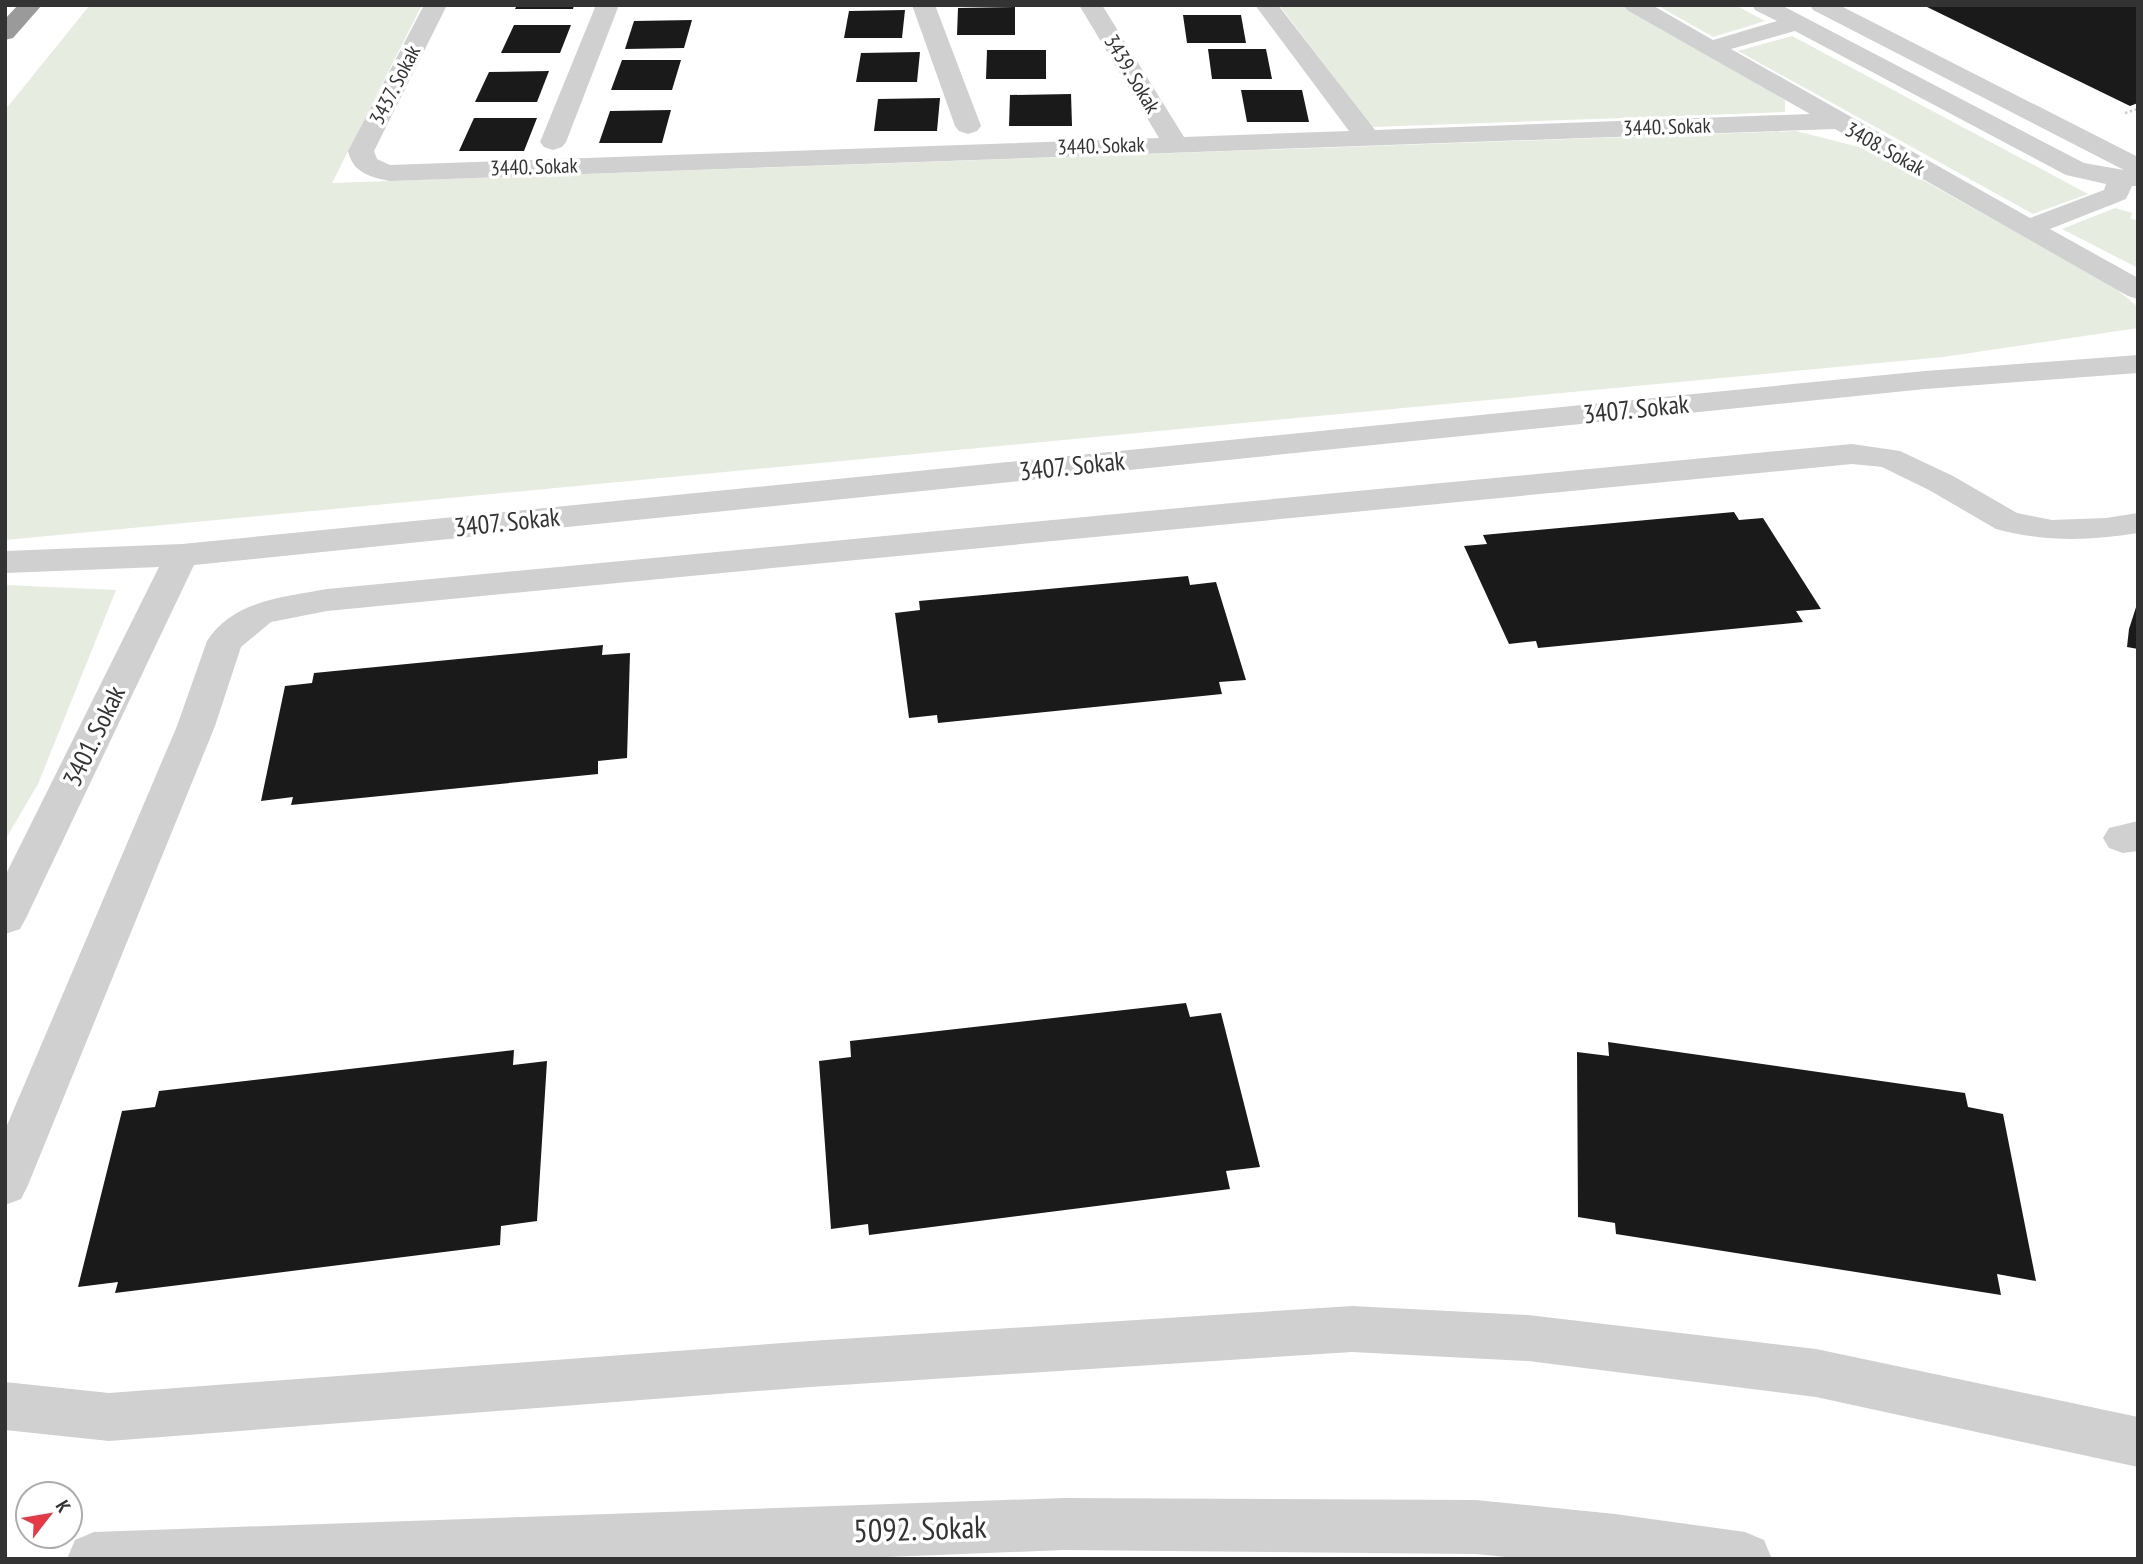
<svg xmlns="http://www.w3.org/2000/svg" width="2143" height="1564" font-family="'PT Sans Narrow',sans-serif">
	<rect width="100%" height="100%" fill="#fff"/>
	<!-- green -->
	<g fill="#e6ecdf">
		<polygon points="90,5 422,5 332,183 1796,131 1859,147 1887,160 2114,287 2138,307 2138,328 1943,357 5,540 5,110"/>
		<polygon points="1279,5 1622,5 1785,100 1785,112 1372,127"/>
		<polygon points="1657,5 1735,5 1765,21 1713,37"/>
		<polygon points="1792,36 2088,194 2033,214 1738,51"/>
		<polygon points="2115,208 2132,213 2130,219 2138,220 2138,268 2062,229"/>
		<polygon points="5,585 116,590 38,784 5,840"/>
	</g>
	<!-- building -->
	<g fill="#1a1a1a">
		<polygon points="517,5 574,5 573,9 515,9"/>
		<polygon points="1923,5 2138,5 2138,103 2130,106"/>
		<polygon points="1015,7 1015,35 957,35 958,8"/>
		<polygon points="905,10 902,38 844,38 849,11"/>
		<polygon points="1183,15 1241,15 1246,43 1187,43"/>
		<polygon points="692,20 684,48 625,49 634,21"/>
		<polygon points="514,25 571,25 560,53 501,53"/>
		<polygon points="1208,49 1266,49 1272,79 1212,79"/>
		<polygon points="987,50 1046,50 1046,79 986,79"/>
		<polygon points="920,52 917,82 856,82 861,53"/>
		<polygon points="622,60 681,60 672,90 611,90"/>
		<polygon points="549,71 537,102 475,102 489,72"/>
		<polygon points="1241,90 1302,90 1309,122 1247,122"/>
		<polygon points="1071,94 1072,126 1009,126 1010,95"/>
		<polygon points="940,98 937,131 874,131 878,99"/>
		<polygon points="671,110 662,143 599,143 610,111"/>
		<polygon points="474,118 537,118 524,151 459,151"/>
		<polygon points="1734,512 1739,520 1763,518 1821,609 1796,611 1803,622 1538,648 1536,641 1509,644 1464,546 1487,544 1483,535"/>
		<polygon points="1188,576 1190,585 1216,582 1246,680 1219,682 1222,694 938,723 937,715 909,718 895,613 920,610 919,601"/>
		<polygon points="2138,601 2138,649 2127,647 2129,629"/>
		<polygon points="603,645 602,655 630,653 627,758 598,761 598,774 291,805 293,797 261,801 285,686 312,683 314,673"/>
		<polygon points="1186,1003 1190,1017 1221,1013 1260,1167 1226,1171 1230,1189 869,1235 868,1224 831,1229 819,1061 851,1057 850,1041"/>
		<polygon points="1608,1042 1965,1093 1968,1107 2003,1114 2036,1281 1997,1274 2001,1295 1616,1234 1615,1223 1578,1217 1577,1052 1609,1056"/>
		<polygon points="514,1050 513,1065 547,1061 537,1221 501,1226 500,1245 115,1293 118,1282 78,1287 122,1111 155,1107 159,1091"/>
	</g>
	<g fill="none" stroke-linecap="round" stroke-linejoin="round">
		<!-- path -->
		<polyline stroke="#cdcdcd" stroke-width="2.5" stroke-dasharray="2.5 2.5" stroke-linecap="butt" points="2125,113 2138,109"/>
		<!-- minor -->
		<g fill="#d0d0d0" fill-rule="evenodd">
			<path d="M424 5H447L374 151 377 159 390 165 1159 138 1079 5H1102L1184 137 1349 131 1255 5H1278L1375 130 1810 114 1627 10 1624 5H1652L1713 40 1777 21 1755 10 1752 5H1781L2084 163 2124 170 1813 10 1810 5H1839L2138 157V186H2132L2126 199 2050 229 2138 278V299L2128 296 1835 129 390 181C370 177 353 173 348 151ZM1795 31 2066 175 2106 184 2104 190 2030 218 1731 49Z"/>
			<polygon points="596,5 619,5 566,142 562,147 553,150 544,147 540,142"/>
			<polygon points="912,5 935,5 981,126 977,131 968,134 959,131 955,126"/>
			<polygon points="2138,355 2138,373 1925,389 194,565 26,918 20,929 5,934 5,876 159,567 5,573 5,551 182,544 1925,371"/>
			<path d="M1852 444 1900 451 1953 476 2017 513 2052 520 2106 518 2138 513V533C2089 541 2044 542 1996 529L1929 490 1882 467 1852 464 327 611 271 622 241 647 215 726 28 1185 21 1199 5 1205V1130L177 726 207 641C233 600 284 597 327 589Z"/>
			<polygon points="2138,821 2138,851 2123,853 2109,848 2103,838 2109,828"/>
			<polygon points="1352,1306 1528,1315 1816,1349 2138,1417 2138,1467 1816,1397 1528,1361 1352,1352 810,1387 109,1441 5,1430 5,1382 109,1393 810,1341"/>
			<polygon points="1064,1498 1476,1500 1615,1514 1745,1532 1764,1540 1772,1559 1527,1559 1476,1554 1064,1550 837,1559 67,1559 75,1540 94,1532"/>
		</g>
		<!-- highway -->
		<polygon fill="#9a9a9a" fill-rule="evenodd" points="18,5 42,5 13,38 5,40 5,19"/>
	</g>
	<g text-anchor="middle" stroke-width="7" stroke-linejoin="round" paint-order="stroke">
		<!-- far-street labels -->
		<g font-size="21" fill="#333" stroke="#fff">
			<text transform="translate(1132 74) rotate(59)" y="7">3439. Sokak</text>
			<text transform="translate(395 85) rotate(-63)" y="7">3437. Sokak</text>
			<text transform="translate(1667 127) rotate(-2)" y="7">3440. Sokak</text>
			<text transform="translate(1101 146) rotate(-2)" y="7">3440. Sokak</text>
			<text transform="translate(1885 149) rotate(29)" y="7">3408. Sokak</text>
			<text transform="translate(534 167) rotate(-2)" y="7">3440. Sokak</text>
		</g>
		<!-- street labels -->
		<g font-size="26" fill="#333" stroke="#fff">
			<text transform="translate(1636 409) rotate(-6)" y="9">3407. Sokak</text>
			<text transform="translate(1072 466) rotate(-6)" y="9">3407. Sokak</text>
			<text transform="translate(507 522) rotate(-6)" y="9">3407. Sokak</text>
			<text transform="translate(94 736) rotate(-64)" y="9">3401. Sokak</text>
		</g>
		<!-- near-street labels -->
		<g font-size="32" fill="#333" stroke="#fff">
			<text transform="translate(920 1529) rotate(-2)" y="11">5092. Sokak</text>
		</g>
	</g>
	<!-- border -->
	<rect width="2143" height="1564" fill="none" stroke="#333333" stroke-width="14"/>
	<!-- north arrow -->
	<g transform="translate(49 1515) rotate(59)"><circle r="33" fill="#ffffff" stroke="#adadad" stroke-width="2"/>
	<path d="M0-5L12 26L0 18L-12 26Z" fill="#e63946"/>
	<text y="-10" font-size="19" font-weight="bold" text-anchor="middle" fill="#333333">K</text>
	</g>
</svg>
